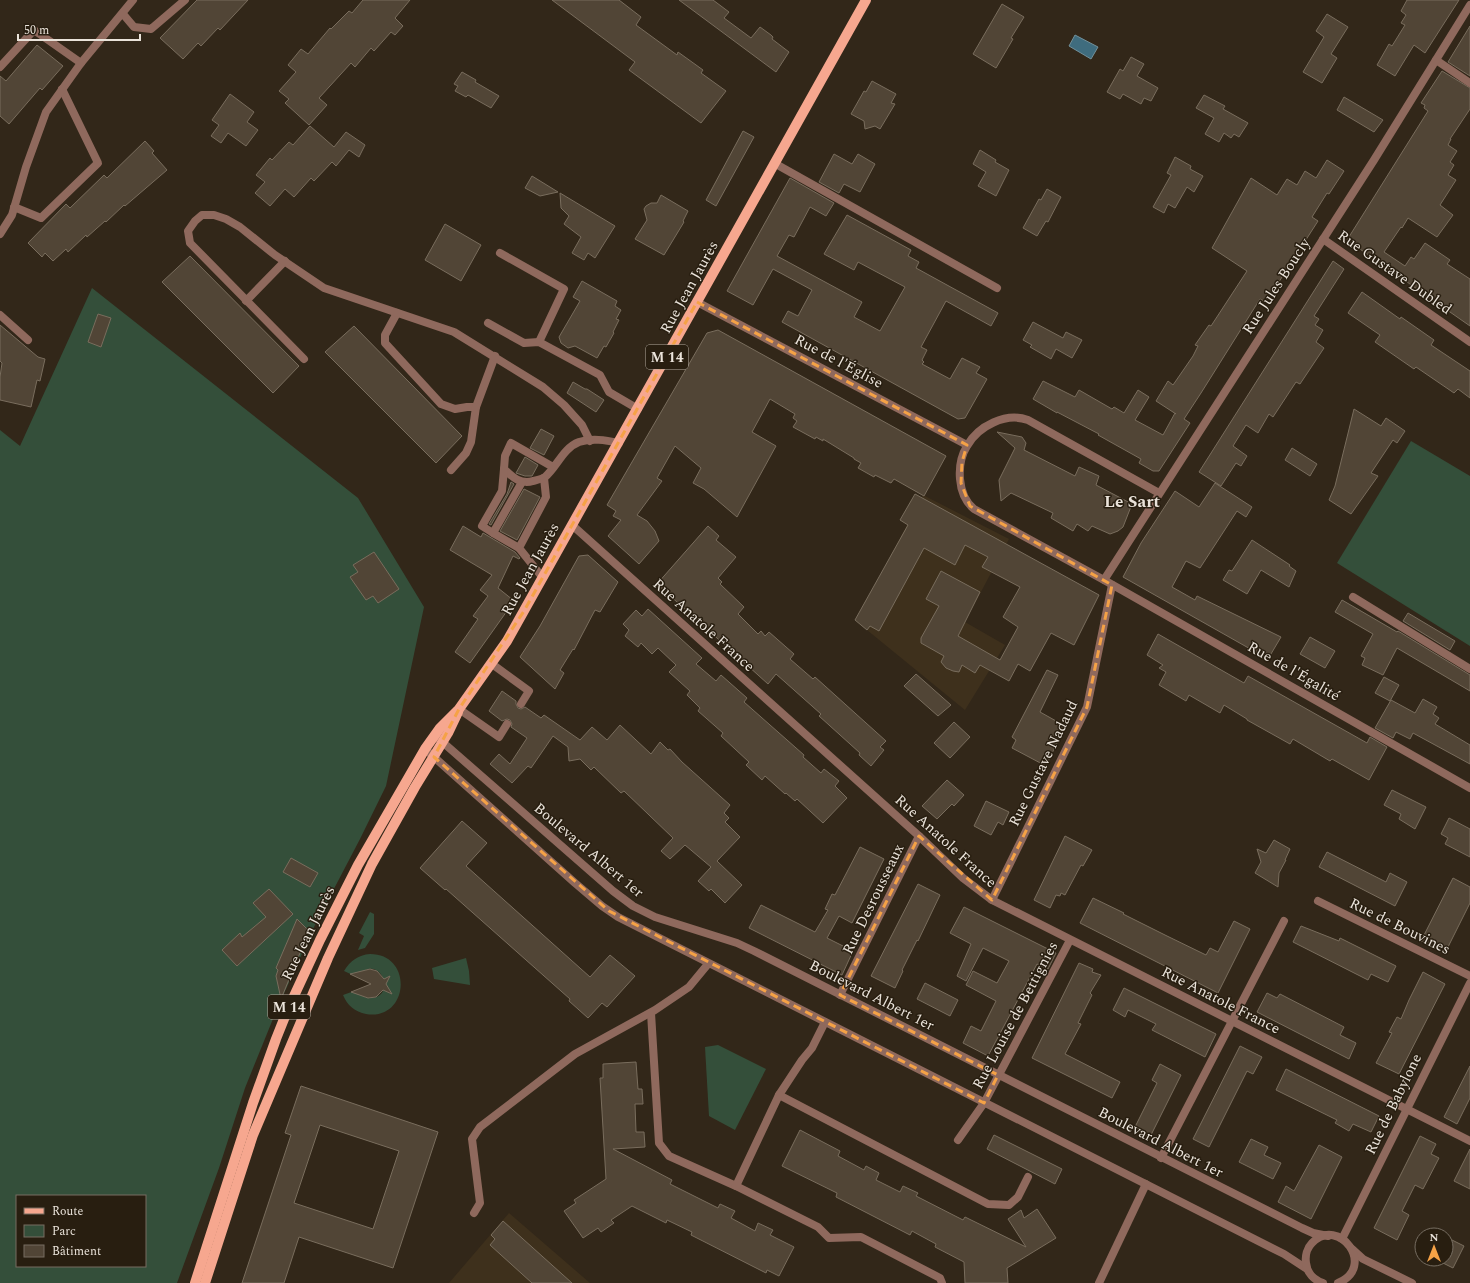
<svg xmlns="http://www.w3.org/2000/svg" width="1470" height="1283" font-family="Spectral,serif">
	<rect width="100%" height="100%" fill="#322719"/>
	<!-- built -->
	<g fill="#3e301c">
		<polygon points="923,495 1009,539 965,622 1005,645 965,710 856,621"/>
		<polygon points="509,1213 590,1283 449,1283"/>
	</g>
	<!-- green -->
	<g fill="#344f3a" fill-rule="evenodd">
		<path d="M92 288 358 498 424 607 386 786 360 839 314 927 277 1009 245 1088 219 1168 177 1283H0V430L20 446ZM17 1196H145V1266H17Z"/>
		<polygon points="1411,441 1470,476 1470,646 1337,563"/>
		<polygon points="370,912 374,914 374,934 365,948 358,950 364,936 359,933"/>
		<path d="M370 954C414 954 409 1021 366 1014 355 1012 347 1005 343 995L357 990C361 995 365 999 372 998 395 995 382 960 364 971 362 972 359 975 357 977L344 971C350 961 358 955 370 954Z"/>
		<polygon points="466,958 469,971 470,985 434,979 432,968"/>
		<polygon points="718,1045 766,1069 735,1130 709,1116 705,1047"/>
	</g>
	<!-- water -->
	<polygon fill="#3f6c7e" stroke="#72909a" points="1075,35 1098,47 1091,59 1069,46"/>
	<!-- building -->
	<g fill="#514536" stroke="#796d5d" fill-rule="evenodd">
		<polygon points="197,0 248,0 220,30 218,28 201,46 198,43 183,59 160,38"/>
		<polygon points="363,0 410,0 395,18 403,26 395,35 391,32 374,51 371,48 355,67 351,63 319,98 327,105 309,125 285,103 289,99 279,91 296,72 288,65 301,49 308,54 330,28 331,29 349,11 352,13"/>
		<polygon points="552,0 619,0 641,17 636,25 677,55 678,52 703,70 701,73 726,91 701,123 629,70 635,62"/>
		<polygon points="679,0 713,0 729,12 724,18 751,38 760,27 771,35 773,37 772,39 789,52 776,72"/>
		<polygon points="1407,0 1459,0 1425,53 1414,45 1395,76 1377,65 1389,44 1392,46 1405,25 1401,23 1406,15 1401,11"/>
		<polygon points="1002,4 1024,17 1011,38 1013,39 996,68 973,54"/>
		<polygon points="1327,14 1348,27 1331,54 1337,58 1322,83 1303,72 1324,37 1316,31"/>
		<polygon points="1470,26 1470,76 1448,62"/>
		<polygon points="37,45 63,66 42,90 40,88 9,124 0,116 0,76 6,81"/>
		<polygon points="1131,57 1144,64 1137,76 1158,88 1151,101 1144,98 1141,104 1123,94 1120,99 1107,92 1120,69 1123,71"/>
		<polygon points="1442,71 1470,88 1470,109 1450,139 1451,139 1448,145 1457,151 1450,162 1454,165 1448,175 1456,180 1440,205 1453,215 1437,237 1408,218 1402,228 1401,227 1384,252 1405,266 1411,257 1414,259 1425,243 1450,260 1447,264 1470,279 1470,326 1347,240 1428,111 1424,108 1425,105 1421,103"/>
		<polygon points="462,72 476,80 475,82 499,96 491,108 468,95 466,97 455,91 458,86 454,84"/>
		<polygon points="872,81 896,94 891,103 895,104 880,129 875,126 865,129 864,121 851,114 864,91 866,92"/>
		<polygon points="230,94 254,112 247,122 258,130 246,146 228,133 221,143 211,136 219,125 212,120"/>
		<polygon points="1204,95 1225,106 1223,109 1248,123 1239,137 1234,134 1231,138 1224,133 1219,142 1205,134 1214,118 1196,108"/>
		<polygon points="1344,97 1383,120 1374,132 1337,110"/>
		<polygon points="310,126 334,147 346,132 365,145 359,157 349,150 336,166 332,162 314,181 311,178 294,197 285,189 270,206 255,193 265,182 256,175 270,158 272,160 289,142 293,145"/>
		<polygon points="743,131 754,137 716,206 706,200"/>
		<polygon points="145,141 154,151 152,153 167,170 125,206 124,205 106,222 105,221 87,237 86,235 68,252 66,249 53,261 45,253 42,257 28,243 66,204 70,208 104,175 107,178"/>
		<polygon points="980,150 996,160 995,162 1009,170 996,196 978,186 986,172 973,164"/>
		<polygon points="834,154 852,164 858,154 875,164 860,192 844,184 839,193 819,182"/>
		<polygon points="1175,157 1191,166 1190,169 1203,176 1194,192 1187,187 1175,208 1168,204 1164,213 1153,207 1171,175 1167,173"/>
		<polygon points="1327,160 1344,171 1329,194 1327,193 1312,217 1318,221 1266,302 1260,299 1201,393 1184,419 1190,423 1159,471 1153,471 1139,463 1141,459 1098,435 1099,434 1057,412 1057,413 1033,399 1043,381 1075,397 1079,390 1112,409 1114,407 1124,413 1138,390 1149,397 1135,420 1163,435 1175,413 1176,414 1156,401 1168,381 1173,385 1193,356 1198,346 1195,345 1209,325 1211,326 1247,271 1212,248 1251,178 1277,195 1287,179 1297,185 1305,171 1316,178"/>
		<polygon points="532,176 558,192 540,196 525,188"/>
		<polygon points="790,178 834,203 826,216 810,207 794,237 789,235 777,256 862,302 854,317 880,331 905,287 858,262 854,270 824,254 847,215 911,250 908,256 919,262 916,268 998,313 991,326 946,301 921,347 927,350 922,360 924,362 922,364 950,379 962,358 980,367 976,373 987,379 965,418 958,419 782,322 788,311 798,316 812,290 773,269 753,305 727,291"/>
		<polygon points="1047,189 1061,197 1048,222 1046,221 1037,236 1023,228 1039,199 1041,200"/>
		<polygon points="560,193 615,226 595,258 588,253 584,260 572,253 581,237 564,224 569,216 561,208"/>
		<polygon points="661,195 688,211 683,221 684,222 664,255 635,239 647,220 644,209 646,206 651,203 657,203"/>
		<polygon points="445,224 481,245 461,281 425,260"/>
		<polygon points="190,256 299,366 273,393 162,282"/>
		<polygon points="1333,261 1344,269 1314,316 1319,319 1315,325 1323,330 1316,342 1324,348 1300,384 1296,382 1273,417 1269,414 1258,433 1246,425 1233,446 1247,456 1241,466 1236,463 1221,486 1199,472"/>
		<polygon points="582,281 617,301 615,306 621,310 616,319 619,320 613,332 614,333 606,347 604,346 597,358 575,346 568,348 561,343 559,337 580,301 573,297"/>
		<polygon points="1362,292 1400,319 1401,317 1434,340 1431,345 1470,371 1470,398 1458,389 1454,393 1416,367 1414,369 1375,342 1380,335 1348,313"/>
		<polygon points="98,314 111,318 101,347 88,342"/>
		<polygon points="1033,322 1063,338 1066,332 1082,340 1072,358 1056,349 1051,359 1030,347 1032,345 1023,340"/>
		<polygon points="0,325 38,357 45,359 40,381 37,380 31,407 0,400 0,377 2,363 0,361"/>
		<polygon points="354,326 462,436 436,463 325,352"/>
		<polygon points="718,330 946,456 924,496 894,479 891,483 875,475 874,477 858,468 861,463 854,459 854,458 823,439 823,441 816,437 815,439 793,427 797,421 793,418 795,414 770,399 752,432 776,446 737,517 704,489 693,483 701,468 675,446 657,478 662,481 637,515 647,521 655,531 659,541 639,564 608,536 621,520 613,516 616,511 607,505 707,333"/>
		<polygon points="573,382 585,389 587,389 604,400 596,412 567,393"/>
		<polygon points="1354,409 1381,426 1386,418 1405,431 1397,443 1393,440 1371,473 1378,476 1351,514 1329,500 1335,486"/>
		<polygon points="541,429 554,436 544,455 530,448"/>
		<polygon points="997,432 1022,437 1026,443 1024,450 1075,476 1079,467 1099,476 1096,485 1132,504 1123,527 1118,531 1110,534 1092,526 1088,531 1077,524 1073,531 1051,518 1053,513 1011,493 1001,501 999,480 1015,448"/>
		<polygon points="1292,448 1317,464 1310,476 1285,460"/>
		<polygon points="525,457 538,465 532,476 525,476 516,473"/>
		<polygon points="511,482 514,484 491,525 489,524 507,494"/>
		<polygon points="1215,483 1252,507 1246,517 1237,511 1200,568 1186,561 1172,587 1195,600 1197,596 1281,637 1268,659 1123,577 1141,543 1175,491 1199,507"/>
		<polygon points="524,489 540,497 517,540 500,531"/>
		<polygon points="915,494 1099,595 1074,645 1051,633 1030,671 1018,664 1009,681 980,665 975,673 962,665 959,672 953,671 946,668 941,662 944,656 921,643 921,638 939,606 926,599 941,571 980,592 958,636 1000,660 1018,627 1003,617 1020,587 982,567 988,557 965,545 955,565 924,548 879,631 870,626 867,630 855,620 908,525 900,520"/>
		<polygon points="463,526 481,537 483,533 515,552 520,558 519,559 513,556 498,588 513,600 507,611 470,663 455,652 478,619 473,616 488,596 480,590 492,575 450,550"/>
		<polygon points="708,526 719,536 716,540 736,557 718,578 722,582 720,584 744,607 738,614 758,634 761,631 765,636 769,632 794,654 790,659 813,679 815,677 886,741 880,747 884,750 871,766 859,755 860,753 819,716 821,714 776,674 768,684 657,584"/>
		<polygon points="1252,540 1290,565 1289,566 1296,571 1289,587 1261,570 1247,594 1223,580 1229,570 1232,571"/>
		<polygon points="374,552 399,589 378,603 373,596 366,600 350,577 358,572 353,565"/>
		<polygon points="588,555 618,582 600,612 595,610 574,650 573,649 560,670 564,673 555,689 520,657 540,626 579,556"/>
		<polygon points="1342,600 1397,632 1398,631 1470,675 1470,691 1397,648 1383,675 1362,665 1365,658 1361,656 1373,634 1335,612"/>
		<polygon points="648,609 702,658 696,664 716,681 721,675 747,698 744,702 804,755 803,757 821,773 824,769 839,781 835,786 847,798 823,823 797,799 795,801 786,793 785,794 765,776 762,780 746,765 749,762 721,736 723,733 698,711 700,708 687,695 690,691 669,672 676,665 658,648 652,654 641,643 638,647 625,636 629,630 623,624 636,610 642,616"/>
		<polygon points="1408,613 1455,641 1450,650 1403,621"/>
		<polygon points="1158,634 1244,683 1248,676 1367,743 1370,737 1387,747 1369,780 1332,759 1330,761 1293,739 1290,744 1247,720 1247,719 1224,705 1220,713 1189,695 1186,701 1159,685 1166,672 1159,668 1163,665 1147,655"/>
		<polygon points="1310,637 1335,651 1325,668 1300,654"/>
		<polygon points="1047,670 1058,675 1040,712 1065,726 1046,766 1012,748 1016,740 1012,737"/>
		<polygon points="916,674 951,705 938,716 904,686"/>
		<polygon points="1384,677 1399,685 1390,701 1375,693"/>
		<polygon points="502,691 516,701 516,704 518,708 521,709 525,707 541,718 544,715 580,740 592,727 607,740 620,725 651,754 660,742 668,750 670,749 682,762 730,805 724,813 729,818 725,822 740,837 717,861 742,885 725,903 711,889 709,891 698,881 711,867 685,845 670,859 661,851 673,838 624,791 621,793 594,767 591,770 580,759 569,761 568,747 553,736 531,768 528,766 512,783 490,764 499,754 510,764 527,738 511,727 512,724 510,720 507,719 502,721 489,711"/>
		<polygon points="1423,699 1437,707 1433,714 1439,718 1435,724 1470,745 1470,764 1413,733 1410,739 1396,732 1393,738 1375,728 1391,700 1415,713"/>
		<polygon points="954,722 970,737 950,758 934,743"/>
		<polygon points="947,780 964,795 954,806 952,804 937,819 922,806"/>
		<polygon points="1392,790 1426,807 1415,829 1399,819 1401,814 1384,805"/>
		<polygon points="986,801 1009,812 1003,825 998,822 991,835 974,826"/>
		<polygon points="1449,818 1470,829 1470,857 1445,844 1448,838 1441,834"/>
		<polygon points="462,821 487,843 466,866 590,977 610,955 635,976 607,1007 602,1003 588,1018 569,1001 570,999 446,889 445,890 420,868"/>
		<polygon points="1065,836 1092,850 1083,866 1081,865 1065,895 1061,893 1060,896 1056,895 1050,908 1034,900"/>
		<polygon points="1274,840 1290,849 1285,860 1286,860 1279,873 1278,887 1255,873 1261,862 1257,849 1266,853"/>
		<polygon points="860,847 884,859 852,923 839,916 827,938 853,951 842,975 749,928 761,905 815,932 828,910 825,909 832,894 835,895"/>
		<polygon points="1327,852 1386,882 1390,873 1407,882 1395,906 1319,867"/>
		<polygon points="291,858 318,873 310,887 283,872"/>
		<polygon points="1453,878 1470,887 1470,903 1445,953 1421,941"/>
		<polygon points="918,884 940,895 918,941 917,940 902,970 903,971 895,988 871,976"/>
		<polygon points="269,889 293,914 237,966 222,950 240,933 242,937 266,917 253,903"/>
		<polygon points="1093,898 1124,913 1123,914 1167,936 1206,955 1210,948 1218,952 1234,921 1250,929 1218,993 1080,923"/>
		<polygon points="964,907 1056,953 1048,969 1037,964 988,1056 963,1043 971,1026 981,1031 996,1001 966,985 973,971 997,983 1009,961 983,948 966,981 957,976 971,944 950,933"/>
		<polygon points="297,919 309,931 281,999 276,976 278,970 276,968"/>
		<polygon points="1301,926 1339,941 1340,938 1396,966 1388,982 1371,974 1368,980 1293,942"/>
		<polygon points="1079,963 1093,969 1092,972 1101,975 1090,993 1092,995 1078,1023 1081,1024 1065,1054 1120,1082 1112,1098 1032,1058"/>
		<polygon points="370,969 377,971 384,979 390,976 386,984 392,994 383,990 376,997 368,998 351,992 371,984 350,974"/>
		<polygon points="1423,972 1445,984 1399,1074 1376,1063 1392,1033 1389,1032 1397,1017 1401,1019 1409,1000"/>
		<polygon points="925,983 958,1000 950,1016 917,999"/>
		<polygon points="1124,988 1216,1034 1205,1057 1152,1030 1156,1024 1128,1010 1125,1017 1113,1010"/>
		<polygon points="1267,993 1277,998 1280,994 1344,1027 1340,1035 1356,1043 1349,1059 1257,1012"/>
		<polygon points="1240,1046 1262,1057 1253,1074 1247,1071 1209,1147 1193,1139"/>
		<polygon points="636,1062 638,1089 642,1089 643,1104 635,1104 636,1132 644,1132 645,1147 613,1149 672,1180 670,1184 718,1208 720,1204 735,1211 731,1218 755,1231 758,1223 773,1230 770,1235 794,1247 779,1276 767,1270 766,1273 691,1235 692,1232 667,1220 666,1223 632,1206 611,1220 614,1223 601,1232 598,1228 583,1238 564,1211 576,1203 574,1200 606,1179 600,1078 603,1078 603,1064"/>
		<polygon points="1160,1064 1181,1075 1150,1137 1134,1129 1157,1083 1152,1080"/>
		<polygon points="1470,1066 1470,1098 1457,1124 1444,1117"/>
		<polygon points="1286,1069 1379,1116 1371,1132 1353,1124 1349,1131 1335,1123 1337,1120 1276,1090"/>
		<path d="M301 1086 438 1132 393 1268 299 1237 284 1283H242L291 1135 285 1133ZM320 1125 399 1151 373 1229 294 1203Z"/>
		<polygon points="800,1130 840,1151 838,1156 864,1170 866,1166 879,1173 876,1180 900,1192 903,1186 918,1193 916,1196 963,1220 965,1217 1026,1247 1008,1219 1021,1210 1024,1218 1037,1209 1056,1238 1007,1268 1008,1283 965,1283 964,1262 935,1247 936,1244 912,1231 910,1235 836,1197 837,1193 782,1166"/>
		<polygon points="994,1135 1062,1169 1055,1184 987,1149"/>
		<polygon points="1420,1136 1436,1144 1431,1154 1439,1158 1423,1189 1415,1185 1402,1211 1409,1215 1397,1240 1374,1228"/>
		<polygon points="1251,1139 1268,1147 1264,1155 1281,1163 1273,1179 1239,1162"/>
		<polygon points="1319,1145 1342,1157 1311,1219 1278,1202 1286,1186 1294,1191"/>
		<polygon points="1470,1149 1470,1189 1454,1181"/>
		<polygon points="503,1221 572,1283 532,1283 490,1245 495,1239 491,1235"/>
		<polygon points="1446,1237 1464,1246 1453,1268 1435,1259 1446,1259"/>
	</g>
	<g fill="none" stroke-linecap="round" stroke-linejoin="round">
		<!-- lane -->
		<g stroke="#8f695d" stroke-width="8">
			<polyline points="123,14 134,27 151,29 185,0"/>
			<polyline points="0,67 34,30 81,63"/>
			<polyline points="774,163 997,288"/>
			<polyline points="14,207 41,218 98,163 62,89"/>
			<polyline points="0,234 12,215 26,167 46,112 81,63 133,0"/>
			<polyline points="500,253 564,289 539,342"/>
			<polyline points="246,301 285,261"/>
			<polyline points="397,313 385,335 385,343 441,404 455,409 467,407 476,407 495,356"/>
			<polyline points="0,315 28,340"/>
			<polyline points="488,323 524,343 539,342 600,375 609,392 638,409"/>
			<polyline points="304,359 190,243 188,231 195,221 202,215 214,215 226,219 240,227 275,255 324,288 454,332 543,387 564,405 582,425 590,441"/>
			<path d="M553 467 511 443 505 456 504 469C512 477 521 485 533 481 537 480 542 479 545 477 557 467 563 448 579 442 592 438 605 440 619 443"/>
			<polyline points="451,470 466,453 471,442 476,407"/>
			<polyline points="493,533 482,526 502,491 504,469"/>
			<polyline points="519,548 493,533 522,482"/>
			<polyline points="543,578 519,548 546,497 544,478"/>
			<polyline points="1353,597 1470,669"/>
			<polyline points="492,664 529,691 521,704"/>
			<polyline points="459,709 499,737 507,724"/>
			<polyline points="651,1013 659,1143 669,1156 736,1186 818,1227 829,1238 861,1237 940,1278 942,1283"/>
			<polyline points="825,1022 812,1048 802,1060 779,1095 988,1204 1009,1205 1018,1197 1028,1177"/>
			<polyline points="958,1140 984,1103"/>
			<polyline points="736,1186 779,1095"/>
			<polyline points="474,1213 480,1203 472,1139 480,1127 575,1054 655,1010 689,987 708,964"/>
			<polyline points="1099,1283 1146,1184"/>
		</g>
		<!-- street -->
		<g stroke="#8f695d" stroke-width="8">
			<polyline points="1436,60 1470,83"/>
			<polyline points="1323,239 1470,342"/>
			<polyline points="697,302 967,445"/>
			<path d="M1159 493 1028 420C1006 412 978 426 967 446 956 464 957 495 974 509L1104 580 1470 788"/>
			<polyline points="572,525 919,836 963,878 992,900 1470,1141"/>
			<polyline points="1104,580 1374,160 1470,5"/>
			<polyline points="439,739 613,891 633,906 655,917 737,943 754,951 1302,1228 1313,1233 1328,1236"/>
			<polyline points="425,749 575,883 602,906 618,917 1284,1254 1307,1269"/>
			<polyline points="992,900 1087,707 1112,585"/>
			<polyline points="1318,901 1470,976"/>
			<polyline points="840,995 919,836"/>
			<polyline points="984,1103 1070,940"/>
			<polyline points="1161,1158 1284,921"/>
			<polyline points="1342,1239 1470,983"/>
			<polyline points="1352,1249 1363,1259 1412,1283"/>
			<path d="M1323 1283C1314 1280 1307 1273 1306 1263 1305 1256 1307 1248 1312 1243 1339 1215 1377 1267 1338 1283"/>
		</g>
		<!-- primary -->
		<g stroke="#f6a78f" stroke-width="10">
			<polyline points="195,1283 253,1103 276,1039 288,1009 320,940 358,865 425,749 440,728 459,709 507,641 866,0"/>
			<polyline points="205,1283 253,1135 328,958 372,864 415,787 448,733 458,712"/>
		</g>
	</g>
	<!-- marked area -->
	<path fill="none" stroke="#f5a246" stroke-width="3" stroke-dasharray="8 5" stroke-linejoin="round" d="M697 302 967 445 962 462 961 483 970 506 1112 585 1087 707 992 900 919 836 840 995 998 1075 984 1103 609 911 434 757 459 709 524 611Z"/>
	<g text-anchor="middle" stroke-width="3" stroke-linejoin="round" paint-order="stroke">
		<!-- shield labels -->
		<g fill="#281e10" stroke="#b0a89d" stroke-width="1">
			<rect x="646" y="345" width="42" height="24" rx="3"/>
			<rect x="268" y="995" width="42" height="24" rx="3"/>
		</g>
		<g font-size="14" font-weight="bold" fill="#eae3da">
			<text x="667" y="362">M 14</text>
			<text x="289" y="1012">M 14</text>
		</g>
		<!-- street labels -->
		<g font-size="15" fill="#eae3da" stroke="#281e10">
			<text transform="translate(1395 272) rotate(35)" y="5">Rue Gustave Dubled</text>
			<text transform="translate(1276 286) rotate(-57)" y="5">Rue Jules Boucly</text>
			<text transform="translate(689 287) rotate(-61)" y="5">Rue Jean Jaurès</text>
			<text transform="translate(839 361) rotate(28)" y="5">Rue de l'Église</text>
			<text transform="translate(530 569) rotate(-61)" y="5">Rue Jean Jaurès</text>
			<text transform="translate(704 625) rotate(42)" y="5">Rue Anatole France</text>
			<text transform="translate(1294 671) rotate(30)" y="5">Rue de l'Égalité</text>
			<text transform="translate(1043 763) rotate(-64)" y="5">Rue Gustave Nadaud</text>
			<text transform="translate(946 841) rotate(42)" y="5">Rue Anatole France</text>
			<text transform="translate(589 850) rotate(40)" y="5">Boulevard Albert 1er</text>
			<text transform="translate(873 899) rotate(-64)" y="5">Rue Desrousseaux</text>
			<text transform="translate(1400 926) rotate(26)" y="5">Rue de Bouvines</text>
			<text transform="translate(308 933) rotate(-64)" y="5">Rue Jean Jaurès</text>
			<text transform="translate(872 995) rotate(27)" y="5">Boulevard Albert 1er</text>
			<text transform="translate(1221 1000) rotate(27)" y="5">Rue Anatole France</text>
			<text transform="translate(1015 1015) rotate(-62)" y="5">Rue Louise de Bettignies</text>
			<text transform="translate(1393 1104) rotate(-64)" y="5">Rue de Babylone</text>
			<text transform="translate(1161 1142) rotate(27)" y="5">Boulevard Albert 1er</text>
		</g>
		<!-- quarter labels -->
		<g font-size="17" font-weight="bold" fill="#eae3da" stroke="#281e10">
			<text x="1132" y="507">Le Sart</text>
		</g>
	</g>
	<!-- legend -->
	<rect x="16" y="1195" width="130" height="72" fill="#281e10" stroke="#766d61"/>
	<rect x="24" y="1208" width="20" height="6" fill="#f6a78f" stroke="#766d61"/>
	<text x="52" y="1215" font-size="12" fill="#eae3da">Route</text>
	<rect x="24" y="1225" width="20" height="12" fill="#344f3a" stroke="#766d61"/>
	<text x="52" y="1235" font-size="12" fill="#eae3da">Parc</text>
	<rect x="24" y="1245" width="20" height="12" fill="#514536" stroke="#766d61"/>
	<text x="52" y="1255" font-size="12" fill="#eae3da">Bâtiment</text>
	<!-- north arrow -->
	<g transform="translate(1434 1247)"><circle r="19" fill="#281e10" stroke="#766d61"/>
	<path d="M0-3L7 15L0 10L-7 15Z" fill="#f5a246"/>
	<text y="-6" font-size="11" font-weight="bold" text-anchor="middle" fill="#eae3da">N</text>
	</g>
	<!-- scale -->
	<path d="M18 34v6h122v-6" fill="none" stroke="#eae3da" stroke-width="2"/>
	<text x="24" y="34" font-size="12" fill="#eae3da" stroke="#281e10" stroke-width="3" paint-order="stroke">50 m</text>
</svg>
